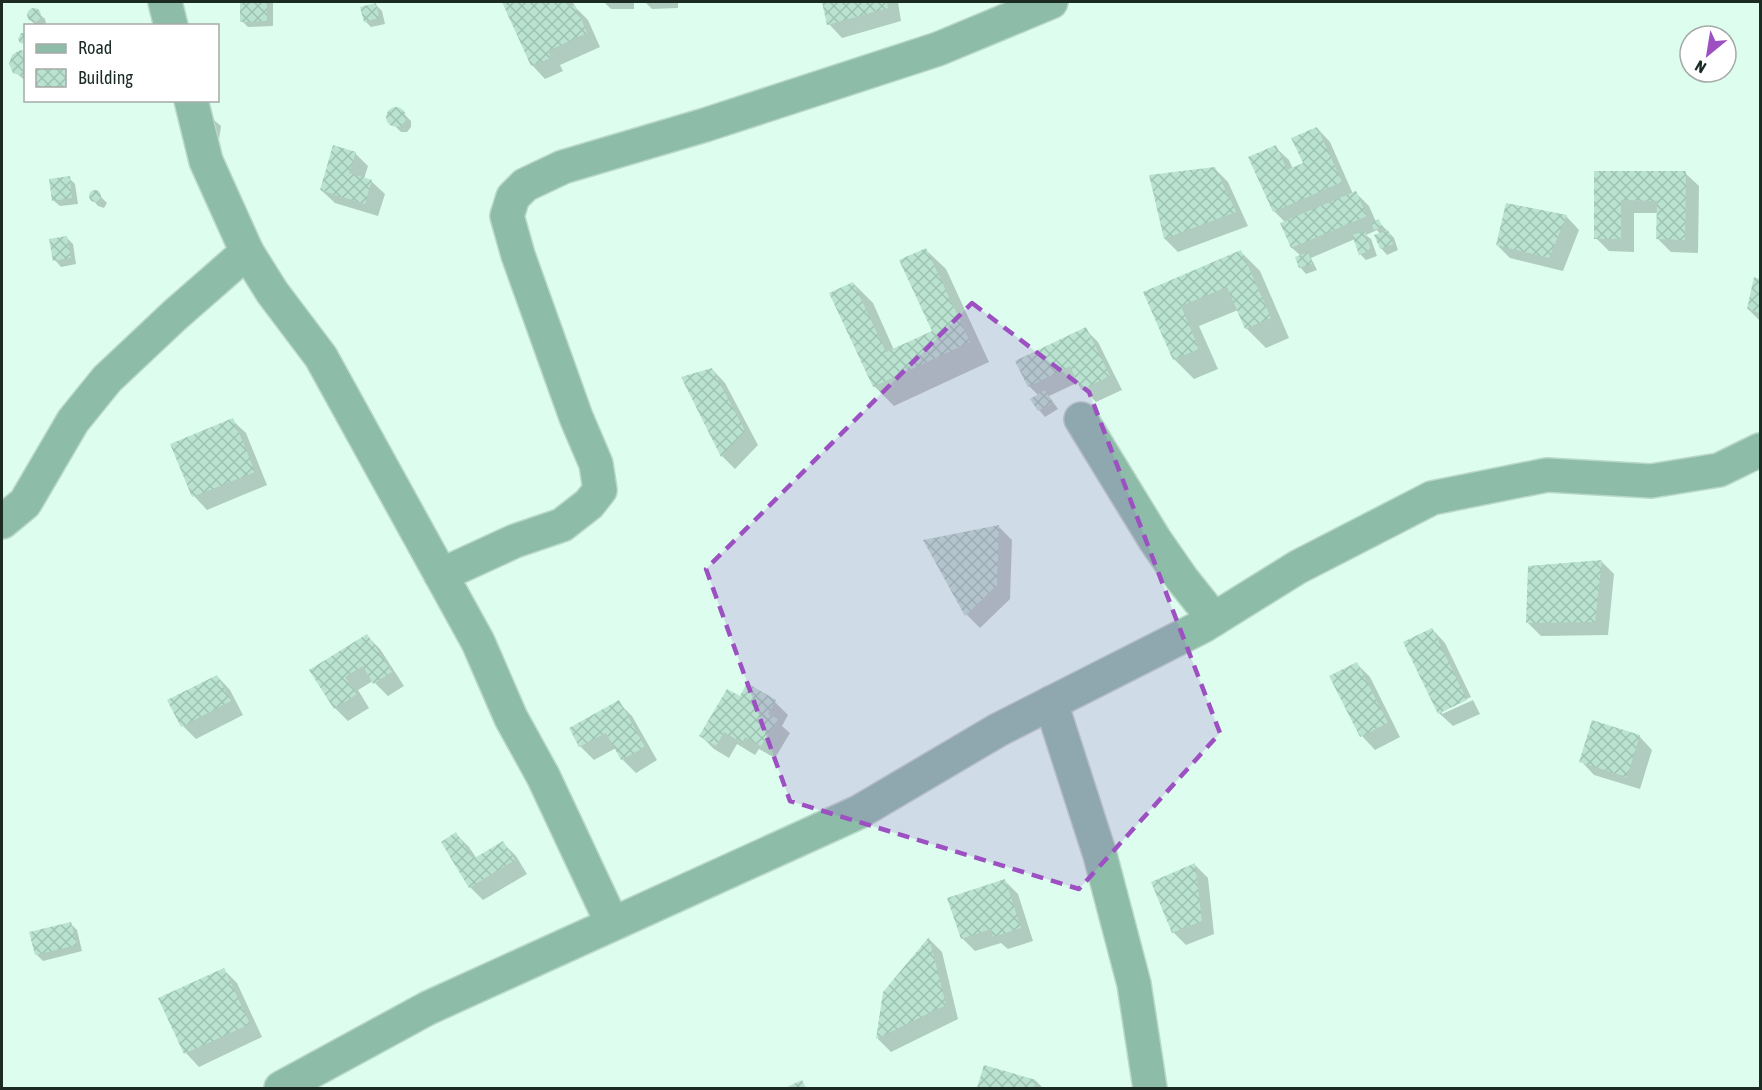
<svg xmlns="http://www.w3.org/2000/svg" width="1762" height="1090" font-family="'Asap Condensed',sans-serif">
	<defs>
		<pattern id="building-cross-hatch" width="8" height="8" patternUnits="userSpaceOnUse" patternTransform="scale(1.5)"><rect width="8" height="8" fill="#b9e2d0"/><path d="M0 0l8 8M0 8l8-8" fill="none" stroke="#9ec2b2"/></pattern>
	</defs>
	<rect width="100%" height="100%" fill="#ddfeef"/>
	<!-- shadow -->
	<g fill="#0003">
		<polygon points="241,2 273,2 273,26 248,27 242,21"/>
		<polygon points="503,2 573,2 575,7 588,20 600,47 560,65 563,71 545,79 532,65"/>
		<polygon points="604,2 634,2 634,9 611,9"/>
		<polygon points="645,2 678,2 678,8 652,9"/>
		<polygon points="824,2 898,2 901,21 842,38 829,24"/>
		<polygon points="376,5 382,11 385,24 371,27 365,21"/>
		<polygon points="35,10 45,19 46,23 45,26 36,26 30,19 28,14 30,11"/>
		<polygon points="26,53 26,81 11,69"/>
		<polygon points="399,109 411,121 411,127 407,132 401,132 389,120 388,114 393,110"/>
		<polygon points="201,118 214,120 221,126 218,146"/>
		<polygon points="1317,128 1330,142 1353,194 1356,193 1369,206 1376,222 1378,221 1394,238 1398,250 1387,255 1381,248 1380,234 1377,230 1366,235 1371,239 1377,256 1366,260 1360,254 1355,239 1311,258 1317,270 1306,274 1300,267 1301,256 1292,248 1286,223 1274,211 1275,147 1289,160 1293,169 1305,164"/>
		<polygon points="355,153 368,166 364,179 371,181 385,194 378,216 335,203 321,190"/>
		<polygon points="1215,169 1228,182 1248,226 1178,252 1165,239 1151,176"/>
		<polygon points="1596,172 1685,173 1699,186 1698,253 1671,252 1658,239 1658,213 1634,213 1634,252 1609,251 1596,238"/>
		<polygon points="69,178 75,184 78,204 60,206 53,200"/>
		<polygon points="96,192 107,203 104,208 98,206 92,199 93,193"/>
		<polygon points="1566,216 1579,230 1563,271 1510,258 1497,245"/>
		<polygon points="66,237 73,244 76,264 61,267 55,260"/>
		<polygon points="926,250 946,269 989,362 894,406 874,386 853,283 873,303 894,350 934,332"/>
		<polygon points="1240,251 1260,271 1289,338 1266,348 1246,328 1238,310 1199,326 1218,369 1194,379 1174,359 1145,292"/>
		<polygon points="1755,279 1760,280 1760,321 1748,309"/>
		<polygon points="1085,329 1098,342 1122,390 1096,402 1083,389 1079,382 1049,396 1058,409 1045,417 1039,410 1039,396 1029,386"/>
		<polygon points="712,369 725,383 758,445 735,469 722,456"/>
		<polygon points="232,420 246,433 267,485 207,510 194,496"/>
		<polygon points="998,526 1012,540 1010,599 980,628 967,615 925,541"/>
		<polygon points="1601,561 1614,574 1608,635 1541,636 1528,623"/>
		<polygon points="1432,629 1445,643 1471,697 1442,710 1442,714 1473,700 1480,714 1453,726 1439,713"/>
		<polygon points="367,636 380,649 404,686 388,696 373,681 358,690 369,708 348,721 335,708 311,670"/>
		<polygon points="1357,664 1370,677 1400,737 1375,750 1362,736 1331,676"/>
		<polygon points="217,676 230,690 243,715 196,739 183,726"/>
		<polygon points="748,685 775,702 788,715 782,726 790,733 775,758 759,749 755,755 737,744 729,758 714,749 701,736 740,699"/>
		<polygon points="618,702 632,716 657,760 636,773 622,759 616,748 594,760 580,746"/>
		<polygon points="1639,736 1652,750 1640,789 1594,775 1581,761"/>
		<polygon points="456,834 469,847 477,859 503,843 516,856 527,874 483,900 470,887"/>
		<polygon points="1195,865 1208,878 1214,934 1186,945 1173,932"/>
		<polygon points="1005,881 1018,894 1033,941 1008,949 1001,943 975,951 962,938"/>
		<polygon points="70,923 77,930 82,951 43,961 36,954"/>
		<polygon points="929,939 942,952 958,1019 891,1052 878,1039 884,993"/>
		<polygon points="224,970 237,983 262,1037 199,1067 186,1053 160,999"/>
		<polygon points="985,1066 1036,1081 1043,1088 979,1088"/>
	</g>
	<!-- building -->
	<g fill="url(#building-cross-hatch)">
		<polygon points="240,2 267,2 267,21 240,22"/>
		<polygon points="502,2 567,2 569,7 575,5 587,33 548,51 551,58 531,66"/>
		<polygon points="822,2 887,2 888,8 827,25"/>
		<polygon points="376,3 379,18 364,22 360,7"/>
		<circle cx="34" cy="15" r="7"/>
		<polygon points="21,33 26,33 26,44 20,43 18,39"/>
		<polygon points="20,50 26,51 26,75 23,76 13,73 9,64 12,55"/>
		<circle cx="396" cy="117" r="10"/>
		<polygon points="1317,127 1342,182 1273,212 1248,157 1276,145 1287,170 1303,163 1291,138"/>
		<polygon points="333,145 356,152 349,173 372,180 365,204 320,190"/>
		<polygon points="1215,167 1236,212 1164,239 1149,175"/>
		<polygon points="1594,171 1686,171 1685,240 1656,239 1657,201 1621,200 1621,239 1594,239"/>
		<polygon points="70,176 72,198 52,201 49,179"/>
		<circle cx="95" cy="196" r="6"/>
		<polygon points="1356,191 1367,216 1291,248 1280,223"/>
		<polygon points="1506,203 1567,215 1549,258 1496,245"/>
		<polygon points="1379,219 1382,227 1374,230 1371,223"/>
		<polygon points="1388,230 1393,244 1380,249 1374,235"/>
		<polygon points="1365,231 1371,250 1359,255 1352,235"/>
		<polygon points="67,236 71,258 53,261 49,239"/>
		<polygon points="926,248 970,342 873,387 829,293 853,282 886,352 932,331 899,260"/>
		<polygon points="1241,250 1271,318 1245,329 1227,287 1181,306 1199,349 1173,360 1143,292"/>
		<polygon points="1308,252 1312,264 1299,268 1295,257"/>
		<polygon points="1754,277 1760,279 1760,313 1747,309"/>
		<polygon points="1086,327 1110,376 1081,390 1070,366 1028,387 1015,361"/>
		<polygon points="712,368 745,431 721,457 681,377"/>
		<polygon points="1045,390 1053,403 1038,411 1030,399"/>
		<polygon points="233,418 255,472 192,497 170,444"/>
		<polygon points="999,525 997,585 965,616 923,540"/>
		<polygon points="1602,560 1595,622 1526,623 1528,566"/>
		<polygon points="1432,628 1467,700 1438,714 1403,642"/>
		<polygon points="367,634 392,672 373,684 363,666 345,677 357,694 334,709 309,670"/>
		<polygon points="1357,662 1388,723 1360,737 1329,676"/>
		<polygon points="217,675 231,701 181,727 167,700"/>
		<polygon points="747,683 776,700 768,714 778,719 761,746 745,737 742,743 724,732 716,746 699,736 727,689 740,696"/>
		<polygon points="619,700 645,747 621,760 606,733 579,747 569,728"/>
		<polygon points="1592,720 1640,735 1627,777 1579,762"/>
		<polygon points="456,832 473,859 503,841 515,860 469,888 441,842"/>
		<polygon points="1195,863 1202,921 1172,933 1151,882"/>
		<polygon points="1005,879 1021,928 993,937 991,929 961,939 947,898"/>
		<polygon points="71,922 77,945 35,955 29,932"/>
		<polygon points="929,937 946,1005 876,1039 883,992"/>
		<polygon points="224,968 250,1024 184,1054 158,998"/>
		<polygon points="984,1065 1036,1080 1034,1088 977,1088"/>
		<polygon points="802,1080 806,1088 785,1088"/>
	</g>
	<g fill="none" stroke-linecap="round" stroke-linejoin="round">
		<defs>
			<g id="minor">
				<polyline points="165,2 171,26"/>
				<polyline points="191,100 206,161 247,252 272,292 321,357 478,642 511,718 543,776 612,923"/>
				<polyline points="1081,419 1155,540 1182,579 1214,619"/>
				<polyline points="2,522 25,503 73,421 107,379 175,315 247,252"/>
				<polyline points="441,575 515,541 562,525 589,504 600,490 596,464 576,417 518,255 507,216 513,197 525,185 563,167 705,125 938,49 1051,2"/>
				<polyline points="1051,703 1100,855 1134,984 1150,1088"/>
				<polyline points="281,1088 428,1008 859,812 998,730 1203,626 1298,567 1432,498 1547,475 1651,481 1719,470 1760,450"/>
			</g>
		</defs>
		<!-- minor casing -->
		<use href="#minor" stroke="#bad8ca" stroke-width="36"/>
		<!-- minor -->
		<use href="#minor" stroke="#8dbda9" stroke-width="33"/>
	</g>
	<!-- marked area -->
	<path fill="#9d50c1" fill-opacity="0.2" stroke="#9d50c1" stroke-width="4.5" stroke-dasharray="12 8" stroke-linejoin="round" d="M972 303 1089 392 1220 733 1079 889 790 801 706 569Z"/>
	<!-- border -->
	<rect width="1762" height="1090" fill="none" stroke="#1b2b24" stroke-width="6"/>
	<!-- legend -->
	<rect x="24" y="24" width="195" height="78" fill="#ffffff" stroke="#a4aaa7" stroke-width="1.5"/>
	<rect x="36" y="44" width="30" height="9" fill="#8dbda9" stroke="#a4aaa7" stroke-width="1.5"/>
	<text x="78" y="54" font-size="18" fill="#1b2b24">Road</text>
	<rect x="36" y="69" width="30" height="18" fill="url(#building-cross-hatch)" stroke="#a4aaa7" stroke-width="1.5"/>
	<text x="78" y="84" font-size="18" fill="#1b2b24">Building</text>
	<!-- north arrow -->
	<g transform="translate(1708 54) rotate(210)"><circle r="28" fill="#ffffff" stroke="#a4aaa7" stroke-width="1.5"/>
	<path d="M0-4.5L10 22L0 15L-10 22Z" fill="#9d50c1"/>
	<text y="-9" font-size="16" font-weight="bold" text-anchor="middle" fill="#1b2b24">N</text>
	</g>
</svg>
